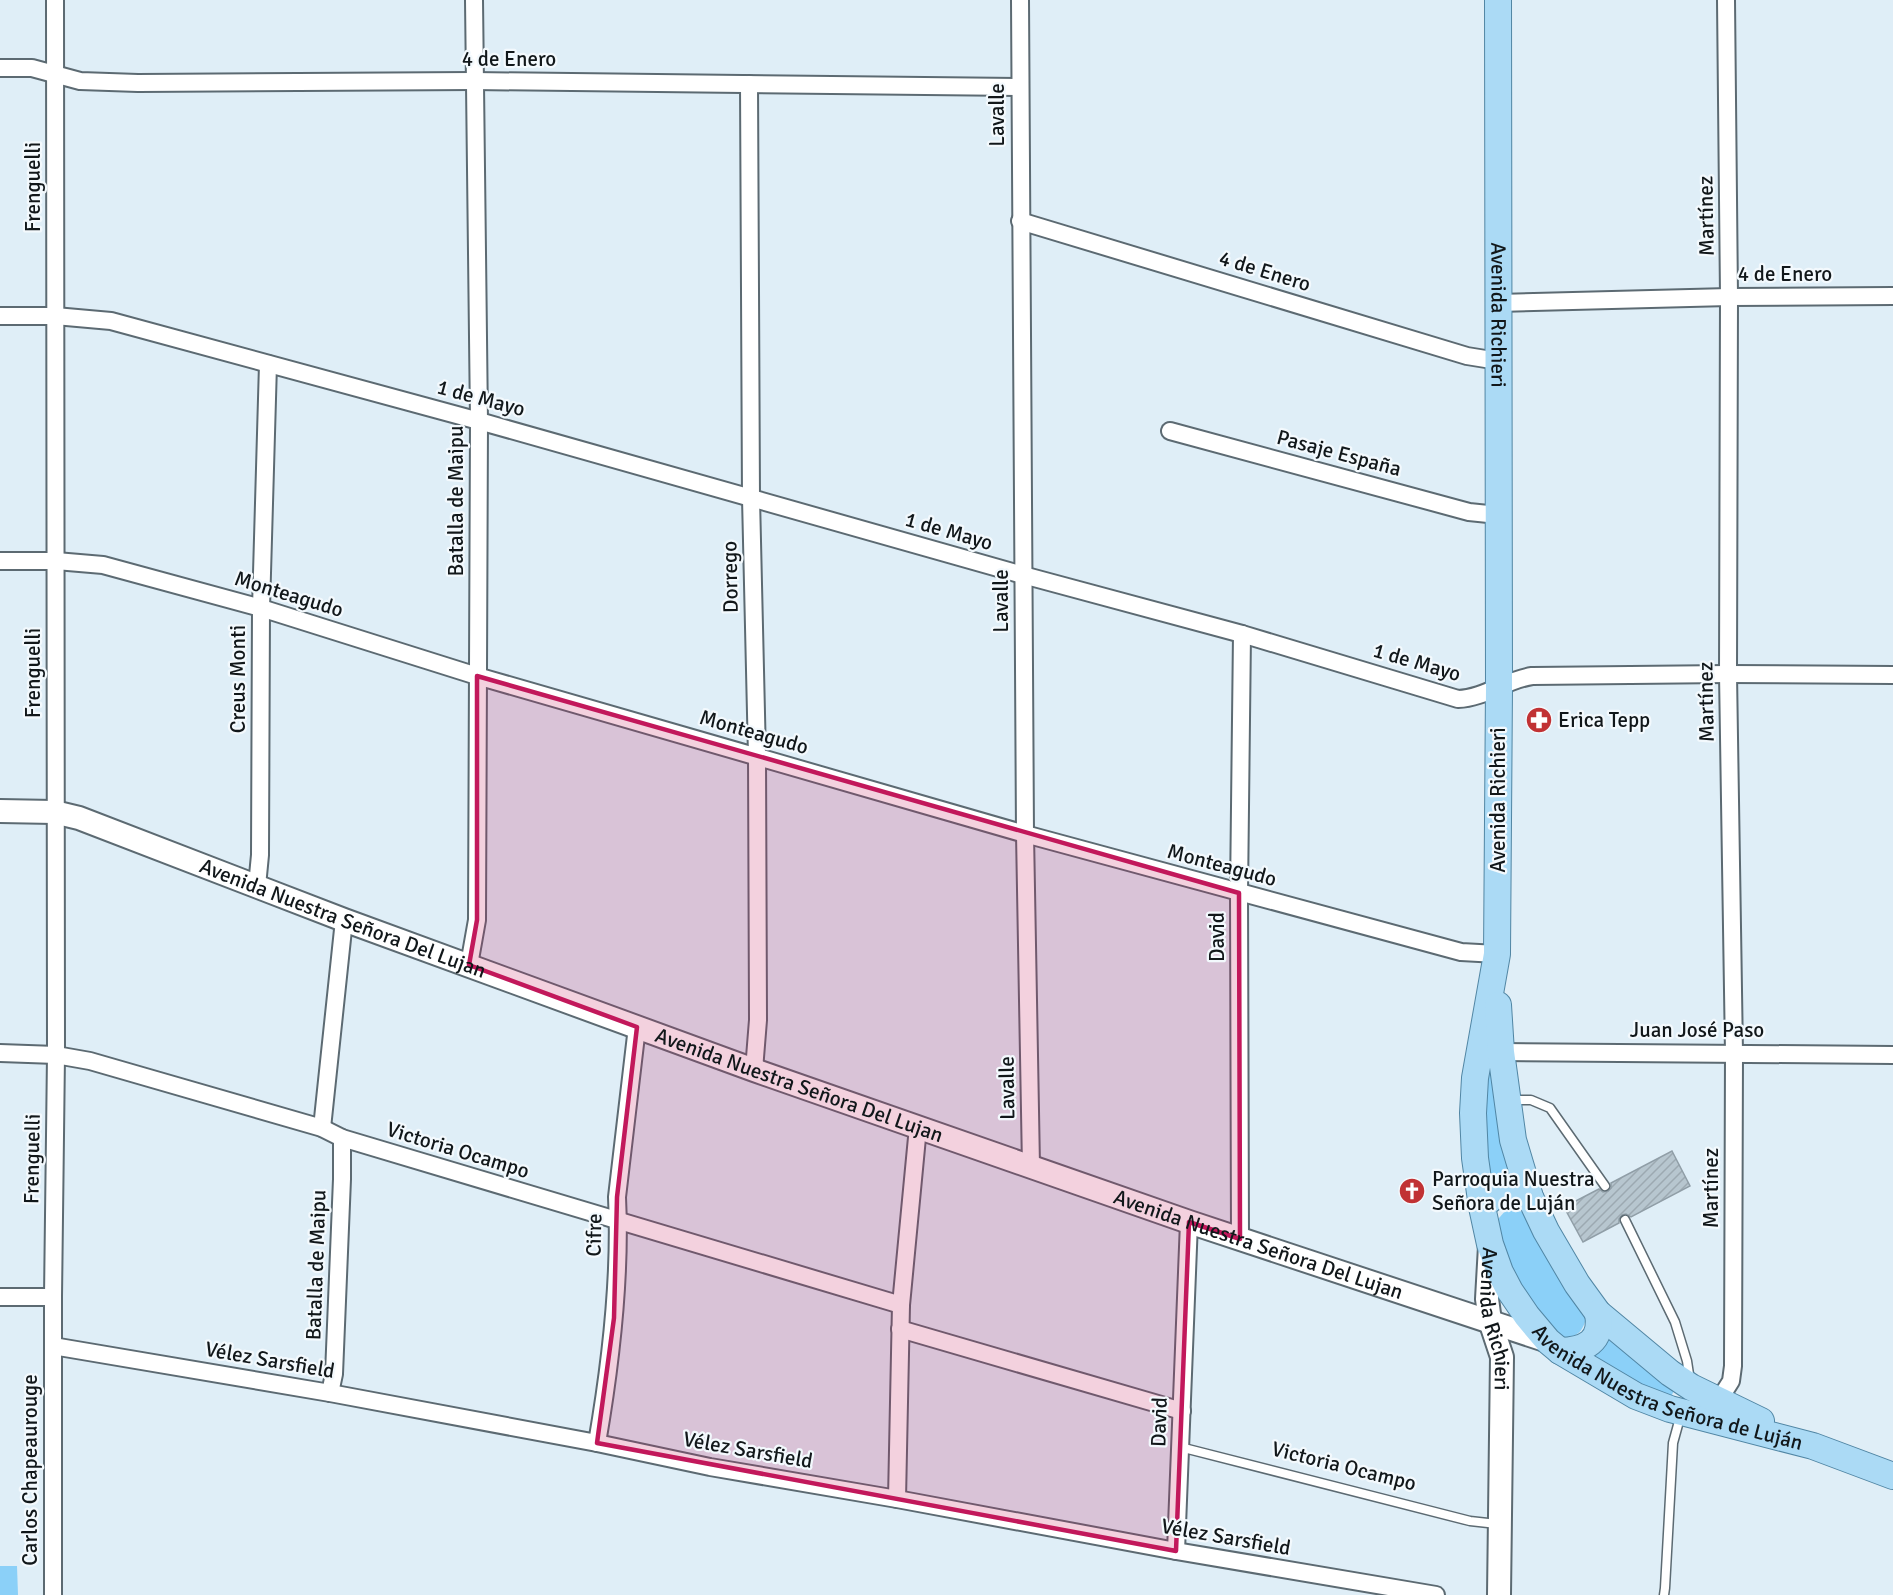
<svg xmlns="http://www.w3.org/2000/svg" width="1893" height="1595" font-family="Signika,sans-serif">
	<defs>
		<pattern id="building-hatch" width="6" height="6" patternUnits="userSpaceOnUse" patternTransform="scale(1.5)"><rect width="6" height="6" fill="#b7c6cf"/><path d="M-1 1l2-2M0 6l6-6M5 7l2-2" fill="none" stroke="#9ca9b1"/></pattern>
	</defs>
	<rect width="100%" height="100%" fill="#dfeef7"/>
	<!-- green -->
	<g fill="#8bd0f8">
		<polygon points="1487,1049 1515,1183 1488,1191 1482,1148"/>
		<path d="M1506 1210H1518L1529 1216 1587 1315C1583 1330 1580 1336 1564 1338L1551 1328 1522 1294 1495 1227 1499 1218Z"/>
		<polygon points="1611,1335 1674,1390 1672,1395 1665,1396 1589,1358 1604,1348"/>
		<polygon points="0,1566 17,1566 18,1595 0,1595"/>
	</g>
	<!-- building -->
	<polygon fill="url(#building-hatch)" stroke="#909ea7" stroke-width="1.5" points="1672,1151 1690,1186 1631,1217 1626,1214 1622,1215 1619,1219 1619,1223 1583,1242 1564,1207 1599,1189 1603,1192 1608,1191 1611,1188 1611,1183"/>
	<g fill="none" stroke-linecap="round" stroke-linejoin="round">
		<defs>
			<g id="lane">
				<polyline points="1509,1100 1531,1100 1550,1108 1605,1186"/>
				<polyline points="1625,1220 1675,1322 1687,1361 1690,1381"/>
				<polyline points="1180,1447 1470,1521 1497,1524"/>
				<polyline points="1664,1595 1665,1588 1673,1443 1681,1414"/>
			</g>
			<g id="street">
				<polyline points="1020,0 1025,834 1031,1166"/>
				<polyline points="0,68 32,68 80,81 138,83 474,81 1020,87"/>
				<polyline points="749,84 751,498 757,756 758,1020 754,1070"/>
				<polyline points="1020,221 1467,356 1498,361"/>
				<polyline points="1498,303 1729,297 1893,296"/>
				<path d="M0 316H55L111 321 479 421 1023 575 1242 634 1458 699C1484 698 1506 680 1532 676L1728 674 1893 675"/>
				<polyline points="1170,431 1469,512 1498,515"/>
				<polyline points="0,561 56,561 103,565 261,608 477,676 1025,834 1461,952 1497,954"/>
				<polyline points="257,886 260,855 261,608 268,364"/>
				<polyline points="469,965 477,920 479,421 474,0"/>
				<polyline points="1501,1052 1893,1055"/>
				<polyline points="0,1053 56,1055 90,1061 322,1128 342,1138 901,1305"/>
				<polyline points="322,1128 344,920"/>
				<polyline points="1240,1239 1239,893 1242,634"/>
				<polyline points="0,1297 53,1297"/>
				<polyline points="900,1329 1182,1411"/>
				<polyline points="53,1346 330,1393 597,1443 710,1467 897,1499 1176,1551 1436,1595"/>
				<polyline points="330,1393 334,1374 342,1179 342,1138"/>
				<polyline points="1719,1400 1731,1381 1733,1366 1734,1053 1728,674 1729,297 1726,0"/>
				<path d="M597 1443C611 1362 621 1279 617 1197L637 1027"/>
				<polyline points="897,1499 901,1305 918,1127"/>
				<polyline points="1176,1551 1189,1222"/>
				<polyline points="53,1595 53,1297 56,1055 55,0"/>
			</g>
			<g id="secondary">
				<path id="s1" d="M0 811 54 812 79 818 344 920 754 1070 1189 1222 1548 1341"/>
				<path id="s2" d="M1490 1246 1487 1299 1490 1321 1502 1357 1499 1595"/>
			</g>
			<g id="primary">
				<path id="s3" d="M1498 0 1499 687 1497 954 1475 1078 1473 1113 1475 1158 1482 1207 1490 1244 1500 1272 1510 1291 1527 1316 1548 1341 1560 1351 1636 1396 1670 1409 1813 1446 1893 1476"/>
				<polyline points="1498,1005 1501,1052 1513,1140 1530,1197 1546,1231 1577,1284 1598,1313 1670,1373 1691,1387 1761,1421"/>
				<path d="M1482 1207C1498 1190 1507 1190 1530 1197"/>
				<path d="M1560 1351C1585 1350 1603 1342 1598 1313"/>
			</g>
		</defs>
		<!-- lane casing -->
		<use href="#lane" stroke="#5c6a72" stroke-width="11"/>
		<!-- street casing -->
		<use href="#street" stroke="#5c6a72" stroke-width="20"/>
		<!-- secondary casing -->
		<use href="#secondary" stroke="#5c6a72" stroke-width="26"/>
		<!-- primary casing -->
		<use href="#primary" stroke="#5186a4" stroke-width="28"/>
		<!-- lane -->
		<use href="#lane" stroke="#fff" stroke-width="8"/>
		<!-- street -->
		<use href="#street" stroke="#fff" stroke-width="16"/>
		<!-- secondary -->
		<use href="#secondary" stroke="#fff" stroke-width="22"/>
		<!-- primary -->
		<use href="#primary" stroke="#abdaf5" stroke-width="26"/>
	</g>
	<!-- marked area -->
	<path fill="#c2185b" fill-opacity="0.2" stroke="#c2185b" stroke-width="4.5" stroke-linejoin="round" d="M477 676 1239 893 1240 1239 1189 1222 1176 1551 597 1443 614 1318 617 1197 637 1027 469 965 477 920Z"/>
	<!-- icons -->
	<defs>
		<symbol id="pharmacy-disc" viewBox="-11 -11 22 22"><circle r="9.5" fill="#c13234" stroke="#f3f9fd"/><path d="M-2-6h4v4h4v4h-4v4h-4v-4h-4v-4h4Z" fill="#fff"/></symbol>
		<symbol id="church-disc" viewBox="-11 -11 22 22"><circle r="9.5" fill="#c13234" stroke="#f3f9fd"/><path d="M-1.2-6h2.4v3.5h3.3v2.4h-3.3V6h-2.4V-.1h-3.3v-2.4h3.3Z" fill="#fff"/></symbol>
	</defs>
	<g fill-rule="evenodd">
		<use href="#pharmacy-disc" x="1524" y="705" width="30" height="30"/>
		<use href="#church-disc" x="1397" y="1176" width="30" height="30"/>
	</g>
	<g text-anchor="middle" stroke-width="4.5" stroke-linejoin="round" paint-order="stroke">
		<!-- street labels -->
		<g font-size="21" fill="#11171a" stroke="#f3f9fd">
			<text x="509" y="66">4 de Enero</text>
			<text transform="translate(997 115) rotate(-90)" y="7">Lavalle</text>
			<text transform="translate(33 187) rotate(-90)" y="7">Frenguelli</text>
			<text transform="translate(1706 216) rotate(-91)" y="7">Martínez</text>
			<text transform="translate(1265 271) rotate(17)" y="7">4 de Enero</text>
			<text x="1785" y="281">4 de Enero</text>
			<text dy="7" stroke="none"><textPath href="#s3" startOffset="315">Avenida Richieri</textPath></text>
			<text transform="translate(481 398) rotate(15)" y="7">1 de Mayo</text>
			<text transform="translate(1339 453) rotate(15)" y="7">Pasaje España</text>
			<text transform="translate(456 501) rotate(-90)" y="7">Batalla de Maipu</text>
			<text transform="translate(949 531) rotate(16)" y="7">1 de Mayo</text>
			<text transform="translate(730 577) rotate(-91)" y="7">Dorrego</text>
			<text transform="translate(289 594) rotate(17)" y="7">Monteagudo</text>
			<text transform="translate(1001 601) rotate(-90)" y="7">Lavalle</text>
			<text transform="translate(1417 662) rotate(16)" y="7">1 de Mayo</text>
			<text transform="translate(33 673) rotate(-90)" y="7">Frenguelli</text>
			<text transform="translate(238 679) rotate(-90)" y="7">Creus Monti</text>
			<text transform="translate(1706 702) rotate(-91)" y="7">Martínez</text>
			<text transform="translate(754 732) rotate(16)" y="7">Monteagudo</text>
			<text transform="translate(1498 800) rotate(-90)" y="7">Avenida Richieri</text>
			<text transform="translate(1222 865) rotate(15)" y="7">Monteagudo</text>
			<text dy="7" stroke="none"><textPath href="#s1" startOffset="362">Avenida Nuestra Señora Del Lujan</textPath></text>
			<text transform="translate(1217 937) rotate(-90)" y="7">David</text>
			<text x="1697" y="1037">Juan José Paso</text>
			<text dy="7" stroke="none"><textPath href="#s1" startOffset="848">Avenida Nuestra Señora Del Lujan</textPath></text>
			<text transform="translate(1007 1088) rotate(-91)" y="7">Lavalle</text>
			<text transform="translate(458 1150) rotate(17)" y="7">Victoria Ocampo</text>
			<text transform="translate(32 1159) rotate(-89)" y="7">Frenguelli</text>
			<text transform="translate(1711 1188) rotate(-90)" y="7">Martínez</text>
			<text transform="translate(594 1235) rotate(-89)" y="7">Cifre</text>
			<text dy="7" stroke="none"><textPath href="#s1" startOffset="1334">Avenida Nuestra Señora Del Lujan</textPath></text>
			<text transform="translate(316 1265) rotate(-88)" y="7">Batalla de Maipu</text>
			<text dy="7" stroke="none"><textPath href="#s2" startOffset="74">Avenida Richieri</textPath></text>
			<text transform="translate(270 1360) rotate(10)" y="7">Vélez Sarsfield</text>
			<text dy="7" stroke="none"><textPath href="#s3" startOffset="1491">Avenida Nuestra Señora de Luján</textPath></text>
			<text transform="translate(1159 1422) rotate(-88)" y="7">David</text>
			<text transform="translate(748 1450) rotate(10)" y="7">Vélez Sarsfield</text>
			<text transform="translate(1344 1466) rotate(14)" y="7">Victoria Ocampo</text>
			<text transform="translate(30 1470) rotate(-90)" y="7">Carlos Chapeaurouge</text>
			<text transform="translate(1226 1537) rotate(10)" y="7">Vélez Sarsfield</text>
		</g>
		<!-- poi labels -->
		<g font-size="21" fill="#11171a" stroke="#f3f9fd" text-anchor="start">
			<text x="1558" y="727">Erica Tepp</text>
			<text x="1432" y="1186">Parroquia Nuestra<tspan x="1432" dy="24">Señora de Luján</tspan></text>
		</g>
	</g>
</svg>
